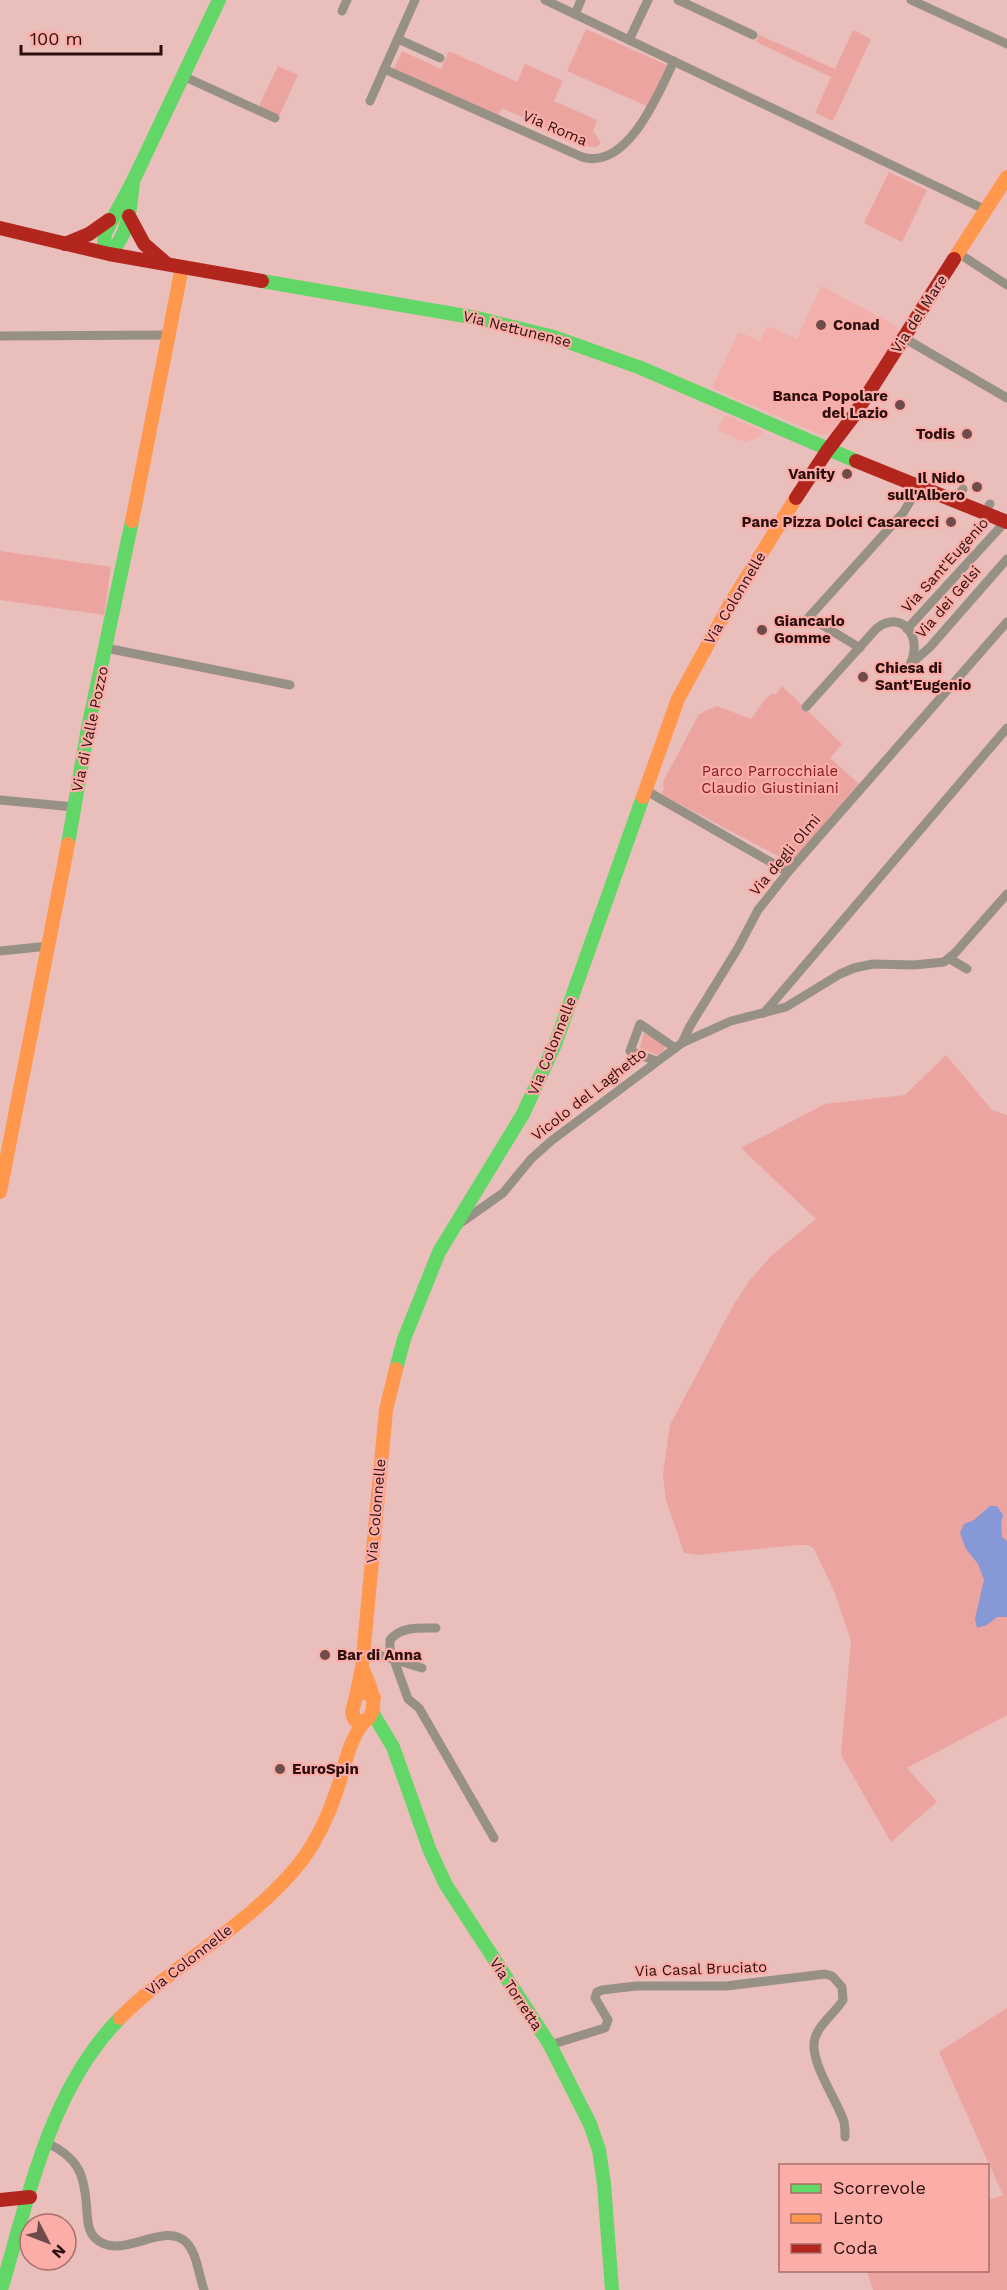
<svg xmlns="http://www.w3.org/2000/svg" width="1007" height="2290" font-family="'Work Sans',sans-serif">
	<rect width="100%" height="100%" fill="#e9bebb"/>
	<!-- built -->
	<g fill="#f2afab">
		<polygon points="821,286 896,326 899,332 850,412 833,433 821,435 712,388 739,332 760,341 767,326 797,339"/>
		<polygon points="725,415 764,431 757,438 745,442 718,430"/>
	</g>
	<!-- green -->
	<g fill="#eca4a1">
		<polygon points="586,29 667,65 649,107 567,71"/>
		<polygon points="853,30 871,39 833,121 815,113 831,77 756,42 759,35 835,69"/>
		<polygon points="402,51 441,69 449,51 517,82 525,64 563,81 554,101 597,120 593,131 601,143 596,147 590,147 502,108 498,116 394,69"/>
		<polygon points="278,66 298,75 279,116 259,106"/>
		<polygon points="889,172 927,190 902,242 864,223"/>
		<polygon points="0,551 111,567 104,615 0,600"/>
		<polygon points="782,686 842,744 830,758 859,784 791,863 661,794 664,789 663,782 699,714 717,706 751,719 766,698 773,693 776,694"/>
		<polygon points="646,1033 665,1046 664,1050 657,1055 640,1048 643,1034"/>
		<polygon points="946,1055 992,1110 1007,1115 1007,1715 907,1768 937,1802 891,1842 841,1755 851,1641 834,1591 814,1549 809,1545 798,1545 697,1555 684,1553 666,1500 663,1474 670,1425 734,1304 750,1280 771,1256 816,1219 741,1148 825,1104 905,1095"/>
		<polygon points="1007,2008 1007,2290 873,2290 867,2271 988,2270 988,2200 1003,2195 939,2052"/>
	</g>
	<!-- water -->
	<polygon fill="#8699d6" points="990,1506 997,1506 1003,1515 1001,1524 1002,1537 1007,1541 1007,1617 997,1617 987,1625 977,1628 975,1619 984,1580 978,1564 966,1549 960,1533 964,1524 974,1520"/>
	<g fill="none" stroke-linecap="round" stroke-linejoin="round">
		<!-- street -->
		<g stroke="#979185" stroke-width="9">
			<polyline points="545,0 986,210"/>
			<polyline points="678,0 753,35"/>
			<polyline points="911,0 1007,44"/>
			<polyline points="342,11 347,0"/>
			<polyline points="575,14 581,0"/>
			<polyline points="398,39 440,58"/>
			<polyline points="629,40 648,0"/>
			<path d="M384 69 582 157C628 171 659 92 674 61"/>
			<polyline points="183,76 275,118"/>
			<polyline points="370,101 415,0"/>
			<polyline points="958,253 1007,285"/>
			<polyline points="0,336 168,335"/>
			<polyline points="904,338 1007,398"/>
			<polyline points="960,493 963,489"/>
			<polyline points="989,505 990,504"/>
			<polyline points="907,629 1005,522"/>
			<polyline points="106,648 290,685"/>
			<polyline points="860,648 809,617 903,513 919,487"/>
			<polyline points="912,663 930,647 1007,559"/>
			<path d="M806 707 876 629C901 608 924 637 910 664"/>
			<polyline points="645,790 788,872"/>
			<polyline points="0,800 74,807"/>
			<polyline points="0,951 49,946"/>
			<polyline points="950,959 967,969"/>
			<polyline points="764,1013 1007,728"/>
			<polyline points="682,1043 690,1026 738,948 758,910 788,872 1007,622"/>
			<polyline points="656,1061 630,1051 640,1024 675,1048"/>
			<polyline points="459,1224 503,1193 531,1159 551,1141 682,1043 731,1021 786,1007 840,974 854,968 873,964 914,965 944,962 955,953 1007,894"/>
			<polyline points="363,1655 379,1655 422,1668"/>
			<path d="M390 1658V1640C401 1626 420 1628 436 1628"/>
			<polyline points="394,1660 408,1699 419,1708 494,1838"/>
			<path d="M550 2045 605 2028 608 2020 595 1998 597 1992 602 1990 636 1986H726L825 1974 832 1976 842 1987 843 2000C835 2013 819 2024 815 2038 808 2061 838 2101 844 2122 845 2127 845 2132 845 2137"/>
			<path d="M47 2143C81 2159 85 2177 87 2213 88 2222 88 2231 95 2238 121 2263 164 2219 187 2243 197 2254 199 2276 204 2290"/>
		</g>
		<!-- fast -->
		<g stroke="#63d668" stroke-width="14">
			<path d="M133 181C130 208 130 234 109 254L104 245 105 233 133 181 219 0"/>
			<polyline points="262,281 477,318 554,337 641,368 856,461"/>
			<polyline points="68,844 88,728 132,521"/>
			<polyline points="396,1369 404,1339 439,1252 523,1114 556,1042 643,797"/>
			<polyline points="372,1712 393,1747 430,1851 446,1885 550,2045 590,2124 599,2150 604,2184 612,2290"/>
			<path d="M1 2290C29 2197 49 2090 120 2018"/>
		</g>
		<!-- slow -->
		<g stroke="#ff974d" stroke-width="14">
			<polyline points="954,259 1007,177"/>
			<polyline points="132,521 182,267"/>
			<polyline points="643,797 678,699 730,604 796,498"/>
			<polyline points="0,1192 68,844"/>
			<path d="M362 1668C369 1683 380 1704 368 1719L361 1722 354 1719 352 1712 356 1696 364 1691 374 1698"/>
			<polyline points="356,1696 362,1668 386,1410 396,1369"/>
			<path d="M120 2018C177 1961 253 1924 303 1859 318 1838 329 1814 337 1790 345 1766 348 1742 364 1722"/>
		</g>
		<!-- jam -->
		<g stroke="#b3261e" stroke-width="14">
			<polyline points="129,216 144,244 167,264"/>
			<polyline points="0,228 109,254 262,281"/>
			<polyline points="65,244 89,234 109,220"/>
			<polyline points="856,461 1007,522"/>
			<polyline points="796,498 827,451 855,414 954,259"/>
			<polyline points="0,2200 30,2197"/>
		</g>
	</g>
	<!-- markers -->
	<g fill="#6e4c4b" stroke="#fcada8" stroke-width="2">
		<circle cx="821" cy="325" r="6"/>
		<circle cx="900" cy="405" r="6"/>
		<circle cx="967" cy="434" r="6"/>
		<circle cx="847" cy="474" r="6"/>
		<circle cx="977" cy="487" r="6"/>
		<circle cx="951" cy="522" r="6"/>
		<circle cx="762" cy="630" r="6"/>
		<circle cx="863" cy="677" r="6"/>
		<circle cx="325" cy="1655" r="6"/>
		<circle cx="280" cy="1769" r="6"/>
	</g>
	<g text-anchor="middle" stroke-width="4.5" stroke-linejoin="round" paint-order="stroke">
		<!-- street labels -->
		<g font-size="15" fill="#2b0f0e" stroke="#fcada8">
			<text transform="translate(555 128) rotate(23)" y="5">Via Roma</text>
			<text transform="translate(919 314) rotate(-57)" y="5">Via del Mare</text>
			<text transform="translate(517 329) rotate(14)" y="5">Via Nettunense</text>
			<text transform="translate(945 565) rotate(-48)" y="5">Via Sant'Eugenio</text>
			<text transform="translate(735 598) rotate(-59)" y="5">Via Colonnelle</text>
			<text transform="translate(948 602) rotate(-49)" y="5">Via dei Gelsi</text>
			<text transform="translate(90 729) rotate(-78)" y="5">Via di Valle Pozzo</text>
			<text transform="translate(785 855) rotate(-50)" y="5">Via degli Olmi</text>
			<text transform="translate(552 1046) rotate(-68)" y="5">Via Colonnelle</text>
			<text transform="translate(589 1094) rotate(-38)" y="5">Vicolo del Laghetto</text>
			<text transform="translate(376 1511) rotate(-85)" y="5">Via Colonnelle</text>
			<text transform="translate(189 1960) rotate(-38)" y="5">Via Colonnelle</text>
			<text transform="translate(701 1969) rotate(-2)" y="5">Via Casal Bruciato</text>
			<text transform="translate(516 1994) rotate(57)" y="5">Via Torretta</text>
		</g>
		<!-- poi labels -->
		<g font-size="15" font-weight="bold" fill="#2b0f0e" stroke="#fcada8" text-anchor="start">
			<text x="833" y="330">Conad</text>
			<text x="888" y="401" text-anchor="end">Banca Popolare<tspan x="888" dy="17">del Lazio</tspan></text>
			<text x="955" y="439" text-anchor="end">Todis</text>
			<text x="835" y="479" text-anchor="end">Vanity</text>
			<text x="965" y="483" text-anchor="end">Il Nido<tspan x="965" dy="17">sull'Albero</tspan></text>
			<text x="939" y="527" text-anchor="end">Pane Pizza Dolci Casarecci</text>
			<text x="774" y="626">Giancarlo<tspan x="774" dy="17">Gomme</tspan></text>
			<text x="875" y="673">Chiesa di<tspan x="875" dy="17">Sant'Eugenio</tspan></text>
			<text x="337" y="1660">Bar di Anna</text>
			<text x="292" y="1774">EuroSpin</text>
		</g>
		<!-- park labels -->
		<g font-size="15" fill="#841d23" stroke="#fcada8">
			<text x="770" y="776">Parco Parrocchiale<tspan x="770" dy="17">Claudio Giustiniani</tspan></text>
		</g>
	</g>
	<!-- legend -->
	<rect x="779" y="2164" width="210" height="108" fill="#fcada8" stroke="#a86e6a" stroke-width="1.5"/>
	<rect x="791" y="2184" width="30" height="9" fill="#63d668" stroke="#a86e6a" stroke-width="1.5"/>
	<text x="833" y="2194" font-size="18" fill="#2b0f0e">Scorrevole</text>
	<rect x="791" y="2214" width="30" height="9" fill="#ff974d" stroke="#a86e6a" stroke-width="1.5"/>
	<text x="833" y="2224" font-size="18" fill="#2b0f0e">Lento</text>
	<rect x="791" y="2244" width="30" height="9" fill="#b3261e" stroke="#a86e6a" stroke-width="1.5"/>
	<text x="833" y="2254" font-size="18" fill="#2b0f0e">Coda</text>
	<!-- north arrow -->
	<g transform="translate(48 2242) rotate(132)"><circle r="28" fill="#fcada8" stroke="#a86e6a" stroke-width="1.5"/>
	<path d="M0-4.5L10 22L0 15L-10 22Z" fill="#6e4c4b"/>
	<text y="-9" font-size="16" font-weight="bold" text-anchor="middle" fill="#2b0f0e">N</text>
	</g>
	<!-- scale -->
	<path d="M21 45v9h140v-9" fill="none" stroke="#2b0f0e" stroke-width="3"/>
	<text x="30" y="45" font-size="18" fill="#2b0f0e" stroke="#fcada8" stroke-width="4.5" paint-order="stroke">100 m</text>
</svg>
